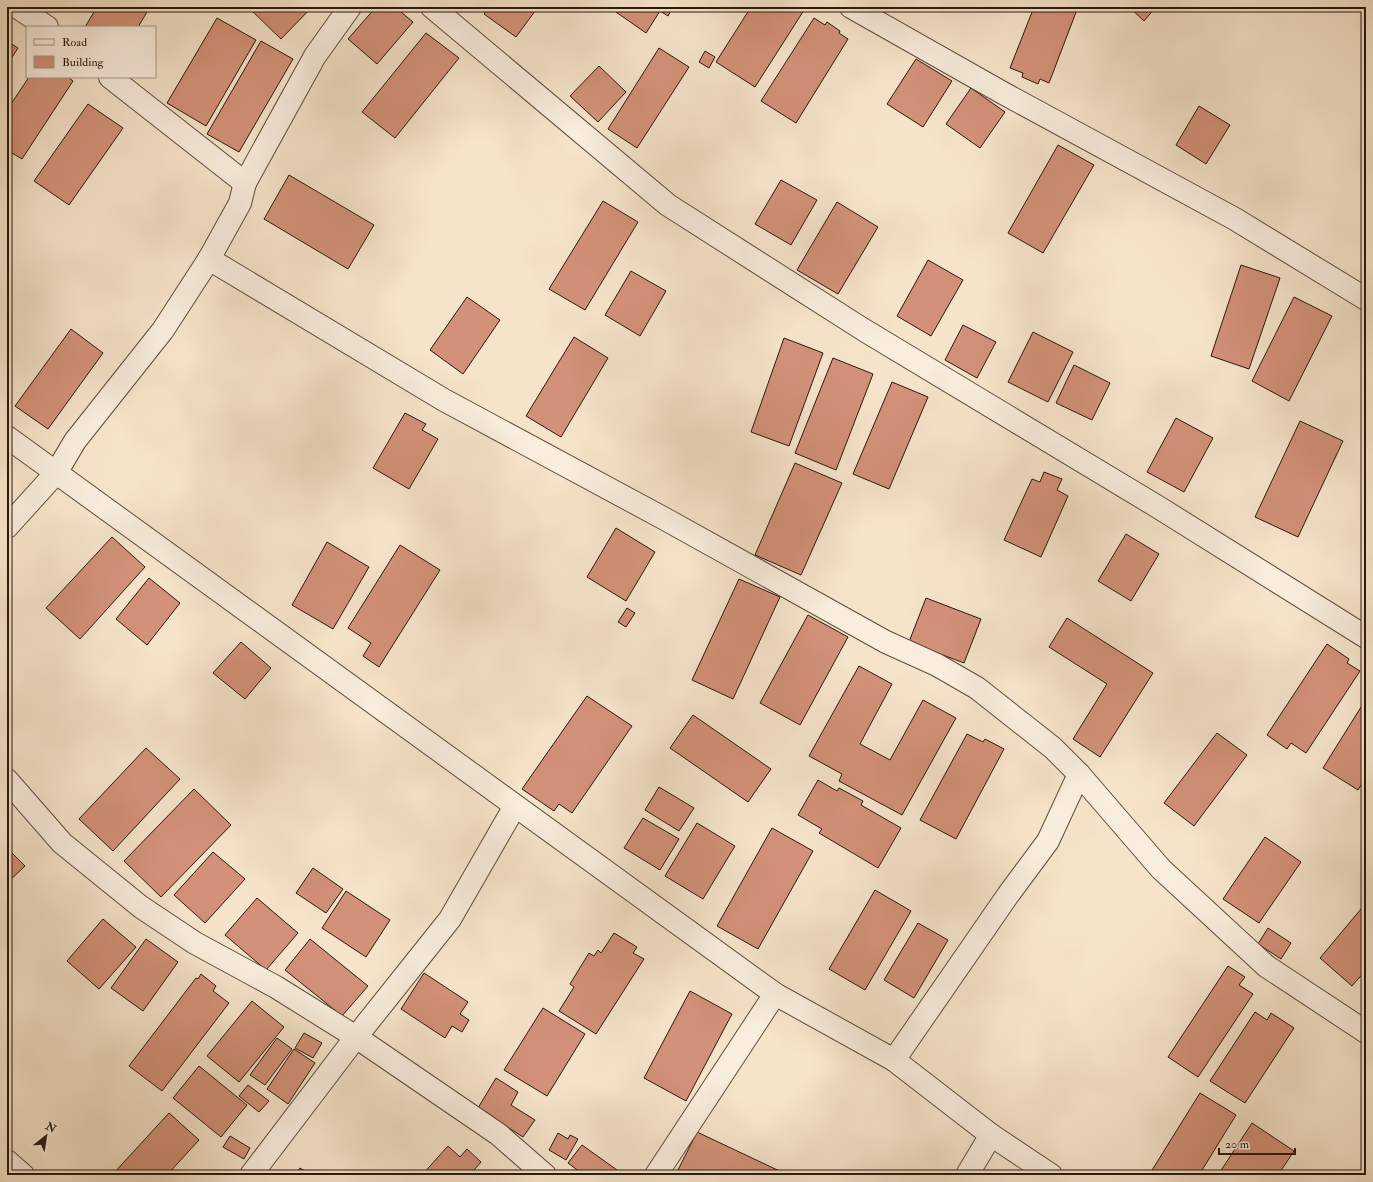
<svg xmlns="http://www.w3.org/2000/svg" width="1373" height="1182" font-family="'IM FELL Double Pica',serif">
	<rect width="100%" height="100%" fill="#f6e4ca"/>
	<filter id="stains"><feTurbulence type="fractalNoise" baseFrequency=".005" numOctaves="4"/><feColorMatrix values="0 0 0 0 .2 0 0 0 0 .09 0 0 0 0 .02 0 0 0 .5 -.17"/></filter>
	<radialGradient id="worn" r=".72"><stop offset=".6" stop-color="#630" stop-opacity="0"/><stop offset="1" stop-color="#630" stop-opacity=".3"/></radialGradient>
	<!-- building -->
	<g fill="#d39179" stroke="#28190c">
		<polygon points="97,7 150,7 138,27 85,27"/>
		<polygon points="248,7 312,7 281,39"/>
		<polygon points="376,7 395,7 413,22 377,64 348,39"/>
		<polygon points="472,7 482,7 478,12"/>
		<polygon points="489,7 538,7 516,37 484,14"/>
		<polygon points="619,7 673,7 668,16 660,11 646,33 616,12"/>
		<polygon points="751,7 806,7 755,87 716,62"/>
		<polygon points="1034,7 1078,7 1049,83 1040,79 1038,84 1022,77 1023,73 1010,68"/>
		<polygon points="1129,7 1156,7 1144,21"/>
		<polygon points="217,18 256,40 206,126 167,103"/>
		<polygon points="814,18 825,25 827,22 840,31 839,33 848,39 796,123 761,101"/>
		<polygon points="426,33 459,58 395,138 362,112"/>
		<polygon points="7,41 18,48 7,65"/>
		<polygon points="261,41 293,59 239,152 207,134"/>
		<polygon points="659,48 689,67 637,148 608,129"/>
		<polygon points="705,51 715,57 709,68 699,62"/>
		<polygon points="916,59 952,81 923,127 887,104"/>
		<polygon points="599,66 626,92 598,122 570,96"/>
		<polygon points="29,77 68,77 73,81 22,159 7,150 7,110"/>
		<polygon points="971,88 1005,112 980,148 946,124"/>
		<polygon points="88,104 123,128 69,205 34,181"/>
		<polygon points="1199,106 1230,125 1206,164 1176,145"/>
		<polygon points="1058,145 1094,165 1043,253 1008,233"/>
		<polygon points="289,175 374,225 348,269 264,219"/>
		<polygon points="781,180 817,200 791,245 755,224"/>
		<polygon points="603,201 638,222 585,310 549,289"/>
		<polygon points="837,202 878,227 838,294 797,270"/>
		<polygon points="928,260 963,280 931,336 897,316"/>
		<polygon points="1241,265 1280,278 1249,369 1211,356"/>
		<polygon points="631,271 666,291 640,336 605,315"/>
		<polygon points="467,297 500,320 463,374 430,350"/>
		<polygon points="1294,297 1332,316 1289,401 1252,381"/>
		<polygon points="963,325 996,342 977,378 945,360"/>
		<polygon points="71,329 103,353 48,429 15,406"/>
		<polygon points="1033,332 1073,352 1048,402 1008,382"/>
		<polygon points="574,337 608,358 561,437 526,416"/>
		<polygon points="784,338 823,353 789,446 751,432"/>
		<polygon points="833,358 873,374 836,470 795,453"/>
		<polygon points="1074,365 1110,383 1092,420 1056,403"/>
		<polygon points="892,382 928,397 889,489 853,474"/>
		<polygon points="405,413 426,424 422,430 438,439 409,489 373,468"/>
		<polygon points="1176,418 1213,438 1184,492 1147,472"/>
		<polygon points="1300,421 1343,441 1298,537 1255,517"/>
		<polygon points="795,463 842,483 801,575 755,555"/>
		<polygon points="1044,472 1062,479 1057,490 1068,496 1041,557 1004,540 1032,479 1040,482"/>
		<polygon points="616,528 655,552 626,601 587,577"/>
		<polygon points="1126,534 1159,554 1131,601 1098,581"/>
		<polygon points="112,537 145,567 80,639 46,608"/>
		<polygon points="327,542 369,567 333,629 292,605"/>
		<polygon points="400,545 440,570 379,667 363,656 371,643 348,628"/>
		<polygon points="149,578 180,603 147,645 116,619"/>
		<polygon points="739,579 780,597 733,699 692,680"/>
		<polygon points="926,598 981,619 964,663 909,642"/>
		<polygon points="627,608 635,613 626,627 618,622"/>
		<polygon points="808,615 848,637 800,725 760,703"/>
		<polygon points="1067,618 1153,673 1100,757 1073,739 1107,684 1049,647"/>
		<polygon points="241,642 271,668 245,699 213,673"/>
		<polygon points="1327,644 1349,659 1347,663 1360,671 1306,753 1291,743 1287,749 1267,735"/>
		<polygon points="859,666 892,684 860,744 890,760 923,700 956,718 902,815 839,781 842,774 809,756"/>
		<polygon points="587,696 632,726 572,813 559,804 554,811 522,789"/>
		<polygon points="1366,699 1366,777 1358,790 1323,768"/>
		<polygon points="693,715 771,769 748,802 670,748"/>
		<polygon points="1217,733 1247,755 1194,826 1164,803"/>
		<polygon points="967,734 983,742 985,739 1004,749 956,839 920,820"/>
		<polygon points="146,748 180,779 113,851 79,819"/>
		<polygon points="818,780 837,791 839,788 863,801 861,805 901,828 878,868 819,833 822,829 798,815"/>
		<polygon points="659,787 694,808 679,831 645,810"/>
		<polygon points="194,789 231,825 161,897 124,861"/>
		<polygon points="643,818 679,839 660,870 624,848"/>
		<polygon points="697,823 735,846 703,899 665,876"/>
		<polygon points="772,828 813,851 758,949 717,926"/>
		<polygon points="1265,837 1301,862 1259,923 1223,899"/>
		<polygon points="7,848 25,866 7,883"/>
		<polygon points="213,852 245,879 205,923 174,895"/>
		<polygon points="313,868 343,889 326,913 296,893"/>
		<polygon points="875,890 911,911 865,990 829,969"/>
		<polygon points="346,891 390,920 366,957 322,928"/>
		<polygon points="257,898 298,933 266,970 225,935"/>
		<polygon points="1366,903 1366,970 1352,986 1320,958"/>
		<polygon points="103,919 136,947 99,989 67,961"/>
		<polygon points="918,923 948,940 914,998 884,980"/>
		<polygon points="1268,928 1291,943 1281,959 1258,944"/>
		<polygon points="614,933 637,947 633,953 644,959 596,1034 559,1011 574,987 570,984 589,953 594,956 598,950 601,953"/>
		<polygon points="146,939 178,962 143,1011 111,988"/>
		<polygon points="310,939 368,986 342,1016 285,970"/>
		<polygon points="1228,966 1245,977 1239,985 1253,994 1198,1077 1168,1057"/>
		<polygon points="424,973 468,1002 460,1014 469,1020 462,1032 452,1026 445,1038 401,1009"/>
		<polygon points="201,974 216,986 213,991 229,1003 162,1091 129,1066 196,978 198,979"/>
		<polygon points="690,991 732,1014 686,1101 644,1078"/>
		<polygon points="252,1001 284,1027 239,1082 207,1056"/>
		<polygon points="543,1008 585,1034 547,1096 504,1070"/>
		<polygon points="1255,1012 1267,1020 1271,1013 1294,1028 1245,1103 1210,1081"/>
		<polygon points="304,1033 322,1043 313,1058 295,1048"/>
		<polygon points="277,1038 292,1049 265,1085 250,1075"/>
		<polygon points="294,1049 315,1063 288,1104 267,1089"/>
		<polygon points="199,1066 247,1105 221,1137 173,1098"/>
		<polygon points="496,1078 518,1092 511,1105 535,1120 523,1137 478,1108"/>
		<polygon points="248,1085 269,1101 259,1112 239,1096"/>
		<polygon points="1200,1093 1236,1115 1199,1175 1149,1175"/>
		<polygon points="169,1113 199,1140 167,1175 112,1175"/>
		<polygon points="1252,1123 1294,1151 1278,1175 1218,1175"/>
		<polygon points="697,1132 788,1175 688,1175 678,1170"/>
		<polygon points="558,1133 568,1139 570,1135 578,1139 566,1160 549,1150"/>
		<polygon points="230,1136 250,1148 244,1159 223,1147"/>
		<polygon points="582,1145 624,1175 584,1175 568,1163"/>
		<polygon points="448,1146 460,1157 467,1149 481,1162 474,1170 478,1173 477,1175 422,1175"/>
		<polygon points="300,1168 311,1175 295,1175"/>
	</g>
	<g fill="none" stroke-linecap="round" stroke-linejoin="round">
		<defs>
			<g id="minor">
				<polyline points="17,7 47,27"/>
				<polyline points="432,7 668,205 864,330 1158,507 1366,637"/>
				<polyline points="851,7 1003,93 1235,219 1366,299"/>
				<polyline points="110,77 245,183"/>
				<polyline points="209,259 444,400 665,519 886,642 937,665 977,688 1053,748 1079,774 1161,869 1266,966 1366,1032"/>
				<polyline points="7,437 775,994 894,1060 991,1135 1051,1175"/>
				<polyline points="7,527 56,473 75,441 163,330 209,259 240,203 245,183 315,56 350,7"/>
				<polyline points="7,780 62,843 141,907 195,943 276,987 356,1037 498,1134 545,1175"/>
				<polyline points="894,1060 1008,895 1048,841 1079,774"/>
				<polyline points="7,1161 23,1175"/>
				<polyline points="251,1175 356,1037 450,919 515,806"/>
				<polyline points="656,1175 775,994"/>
				<polyline points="967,1175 991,1135"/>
			</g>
		</defs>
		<!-- minor casing -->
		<use href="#minor" stroke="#5c4c3c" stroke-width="24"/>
		<!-- minor -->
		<use href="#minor" stroke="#f9eddd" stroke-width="22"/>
	</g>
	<!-- margin -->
	<rect width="1373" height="1182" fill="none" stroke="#f6e4ca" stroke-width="24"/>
	<rect x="8" y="8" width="1357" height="1166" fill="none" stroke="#28190c" stroke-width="2"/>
	<rect x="12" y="12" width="1349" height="1158" fill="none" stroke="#28190c"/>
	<!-- legend -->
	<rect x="26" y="26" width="130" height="52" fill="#f9eddd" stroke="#a59889"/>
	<rect x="34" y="39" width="20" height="6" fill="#f9eddd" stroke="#a59889"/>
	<text x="62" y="46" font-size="12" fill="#28190c">Road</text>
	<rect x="34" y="56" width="20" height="12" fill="#d39179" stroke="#a59889"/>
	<text x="62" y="66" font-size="12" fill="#28190c">Building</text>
	<!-- north arrow -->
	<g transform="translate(46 1136) rotate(30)" stroke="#f9eddd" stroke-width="3" paint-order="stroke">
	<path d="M0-3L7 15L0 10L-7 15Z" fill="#28190c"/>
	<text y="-6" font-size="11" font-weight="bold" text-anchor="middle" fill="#28190c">N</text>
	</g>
	<!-- scale -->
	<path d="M1219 1148v6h76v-6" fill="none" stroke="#28190c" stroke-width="2"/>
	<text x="1225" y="1148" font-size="12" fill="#28190c" stroke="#f9eddd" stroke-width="3" paint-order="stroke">20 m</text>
	<rect width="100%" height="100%" filter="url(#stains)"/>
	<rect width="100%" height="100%" fill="url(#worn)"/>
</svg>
